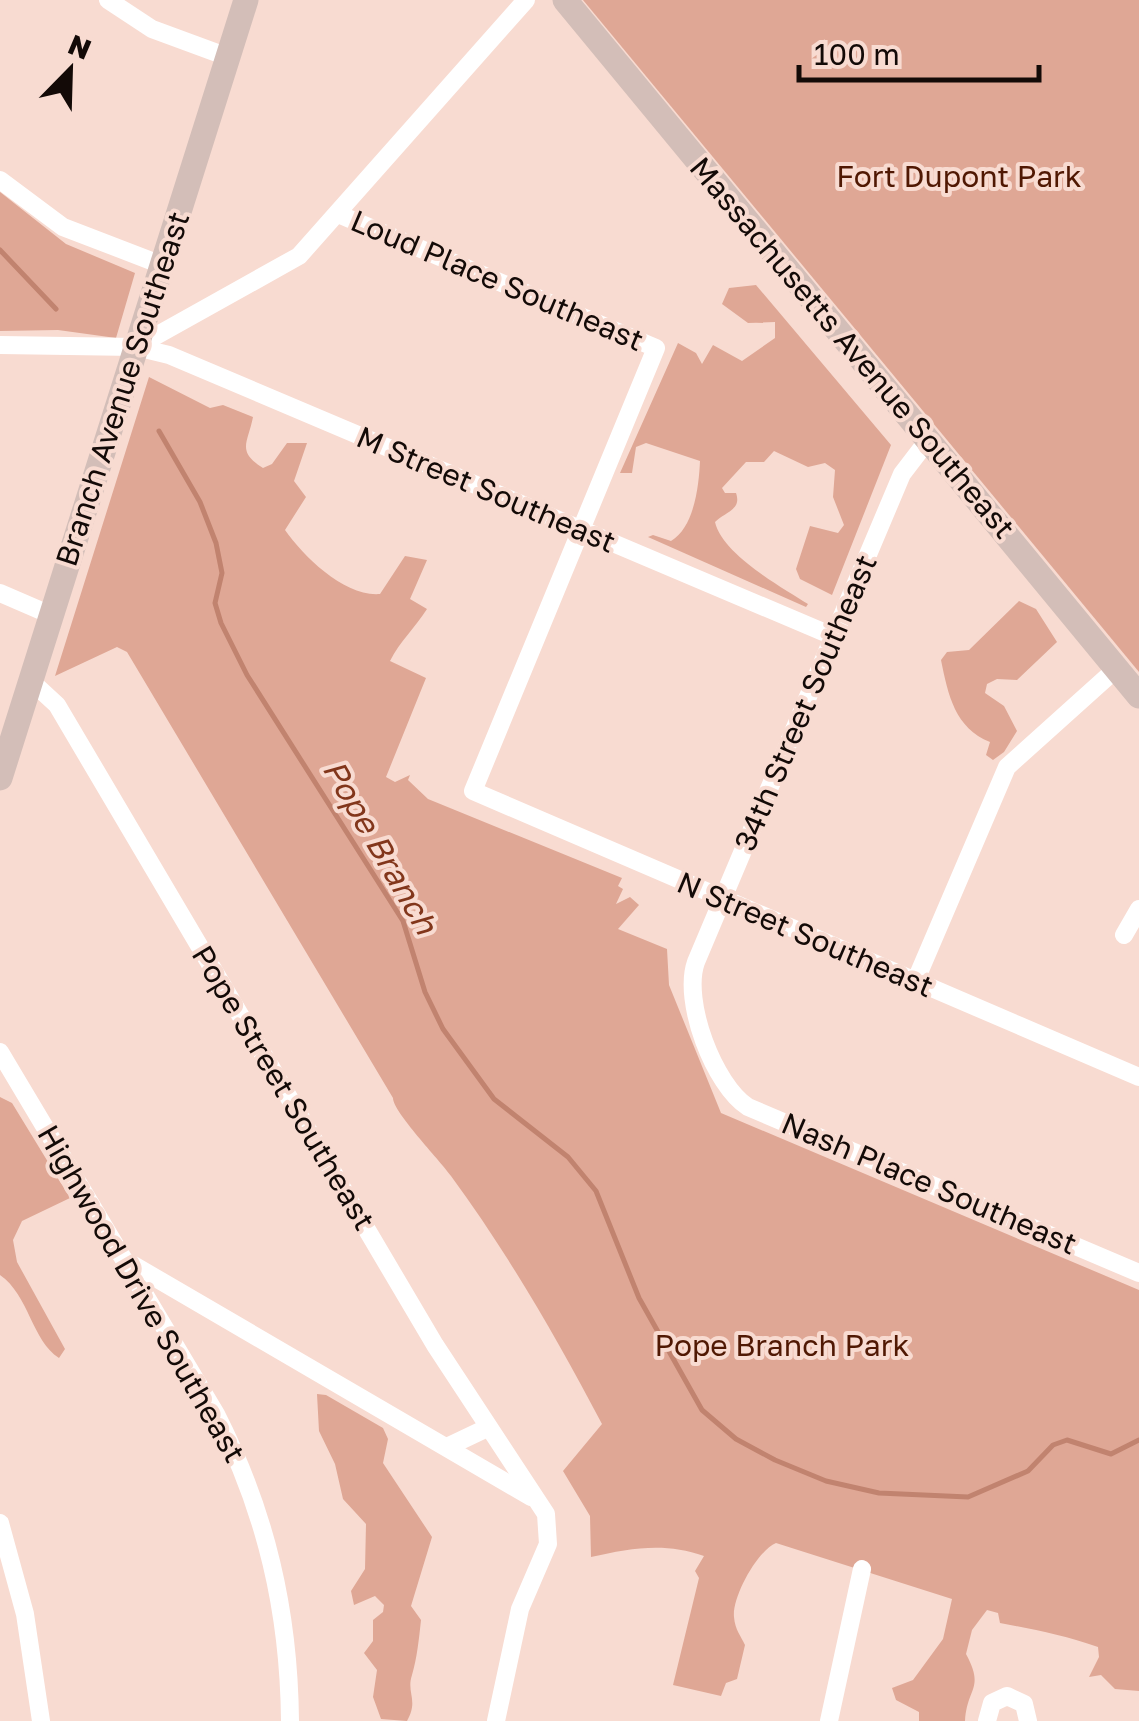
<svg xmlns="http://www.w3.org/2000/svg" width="1139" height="1721" font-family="'Golos Text',sans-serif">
	<rect width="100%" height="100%" fill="#f8dbd1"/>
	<!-- green -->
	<g fill="#dfa795">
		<polygon points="583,0 1139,0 1139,672"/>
		<polygon points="0,192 66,244 135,273 116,338 58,330 0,331"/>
		<path d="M756 285 891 445 832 595 800 579 796 569 810 526 838 533 844 525 833 497 835 470 825 463 808 467 774 451 764 462H746L722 488 725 493H736C742 510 725 512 715 522 722 554 781 587 808 604L806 607 648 537 653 535 671 541C695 527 699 483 700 461L646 443 636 447 632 473H620L678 343 696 353 702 364 713 345 742 361 775 338V322L748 323 722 304 729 288Z"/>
		<path d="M149 377 210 408 223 405 253 417C248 443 236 451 263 468L272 464 287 443H307L294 481 306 497 285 530C304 557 345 597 380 594L405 556 427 560 410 599 427 609C415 628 400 641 390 661L426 678 386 777 395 782 410 775 408 780 428 799 622 878 618 886 623 889 616 904 630 897 639 905 618 929 667 949 669 985 721 1113 1139 1290V1691L1115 1689 1101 1675 1089 1677 1099 1657 1098 1647C1064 1635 1032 1629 1000 1623L998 1613 987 1610 972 1630 966 1654C985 1689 967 1687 965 1721H919V1712L896 1700 892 1688 913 1680 943 1639 952 1599 776 1543C757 1551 732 1597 734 1617 735 1630 741 1636 745 1645L737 1679 726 1683 721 1696 673 1685 699 1578 695 1571 704 1556C665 1542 631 1548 591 1557L590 1516 563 1471 602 1424C556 1337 509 1255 451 1176 439 1159 393 1112 393 1098L127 652 117 647 55 676Z"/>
		<path d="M1019 601 1036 609 1057 642 1017 680 997 679 987 684 985 693 1004 706 1017 731 1004 752 993 760 986 755 990 742C955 728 948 695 941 660L947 652 969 650Z"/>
		<path d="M0 1097 12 1103 70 1198 22 1221 13 1240 17 1262 65 1349 59 1358C32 1341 29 1295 0 1275Z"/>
		<path d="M317 1394 326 1395 383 1428 388 1439 383 1463 432 1537 411 1606 421 1620C419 1639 417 1658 412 1675 406 1693 419 1700 407 1721L381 1719 373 1697 377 1670 364 1653 373 1641V1620L383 1612 384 1605 375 1596 354 1605 351 1591 365 1569 366 1524 343 1499 335 1464 319 1431Z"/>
	</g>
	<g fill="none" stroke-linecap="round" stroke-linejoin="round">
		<!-- stream -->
		<g stroke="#c1836f" stroke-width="5">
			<polyline points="0,250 56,309"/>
			<polyline points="159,431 200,502 216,543 222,573 215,603 221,623 247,675 403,921 425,992 443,1029 494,1099 568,1157 596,1191 639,1298 702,1410 736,1439 775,1460 826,1481 879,1493 968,1497 1028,1471 1053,1445 1067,1440 1111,1454 1139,1440"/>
		</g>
		<!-- street -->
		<g stroke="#fff" stroke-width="18">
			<polyline points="108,0 152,29 228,57"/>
			<polyline points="0,180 63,227 162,265"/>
			<polyline points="338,214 656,348 473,791 1139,1077"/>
			<polyline points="0,345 136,347 299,256 526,0"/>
			<polyline points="136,347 169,355 835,637"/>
			<path d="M928 440 902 474 696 962C682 1001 714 1085 748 1107L1139 1273"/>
			<polyline points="0,593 51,615"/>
			<polyline points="31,681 57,705 435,1345 546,1514 548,1544 520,1609 496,1721"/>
			<polyline points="1124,935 1139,909"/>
			<polyline points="915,982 1007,767 1116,669"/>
			<path d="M0 1052 216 1414C266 1512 289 1611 290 1721"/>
			<polyline points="130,1263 531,1497"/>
			<polyline points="447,1447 487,1428"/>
			<polyline points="0,1523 25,1614 41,1721"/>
			<polyline points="829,1721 862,1569"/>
			<polyline points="987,1721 992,1703 1007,1696 1024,1704 1028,1721"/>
		</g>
		<!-- secondary -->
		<g stroke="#d3beb8" stroke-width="25">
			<polyline points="565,0 1139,696"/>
			<polyline points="0,778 246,0"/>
		</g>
	</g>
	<g text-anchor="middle" stroke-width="8" stroke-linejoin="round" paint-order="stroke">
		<!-- park labels -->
		<g font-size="30" fill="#501803" stroke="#f8dbd1">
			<text x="959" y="187">Fort Dupont Park</text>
			<text x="782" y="1356">Pope Branch Park</text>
		</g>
		<!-- street labels -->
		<g font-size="30" fill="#130a07" stroke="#f8dbd1">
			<text transform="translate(497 281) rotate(23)" y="10">Loud Place Southeast</text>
			<text transform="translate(852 348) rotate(50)" y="10">Massachusetts Avenue Southeast</text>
			<text transform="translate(123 389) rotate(-72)" y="10">Branch Avenue Southeast</text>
			<text transform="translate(486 490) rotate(23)" y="10">M Street Southeast</text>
			<text transform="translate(806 703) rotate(-67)" y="10">34th Street Southeast</text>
			<text transform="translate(805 935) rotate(23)" y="10">N Street Southeast</text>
			<text transform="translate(283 1088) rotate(59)" y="10">Pope Street Southeast</text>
			<text transform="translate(929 1184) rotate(23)" y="10">Nash Place Southeast</text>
			<text transform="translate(141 1294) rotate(60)" y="10">Highwood Drive Southeast</text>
		</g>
		<!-- water labels -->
		<g font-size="32" font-style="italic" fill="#82361b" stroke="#f8dbd1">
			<text transform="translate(380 847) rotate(60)" y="11">Pope Branch</text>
		</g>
	</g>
	<!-- north arrow -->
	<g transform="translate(70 70) rotate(23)" stroke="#f8dbd1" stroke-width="8" paint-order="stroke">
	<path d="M0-8L18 38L0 25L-18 38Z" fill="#130a07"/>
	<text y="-15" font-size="28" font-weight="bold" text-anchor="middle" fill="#130a07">N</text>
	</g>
	<!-- scale -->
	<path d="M799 65v15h240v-15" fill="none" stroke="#130a07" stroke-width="5"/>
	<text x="814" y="65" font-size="30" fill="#130a07" stroke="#f8dbd1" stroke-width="8" paint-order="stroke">100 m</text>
</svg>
